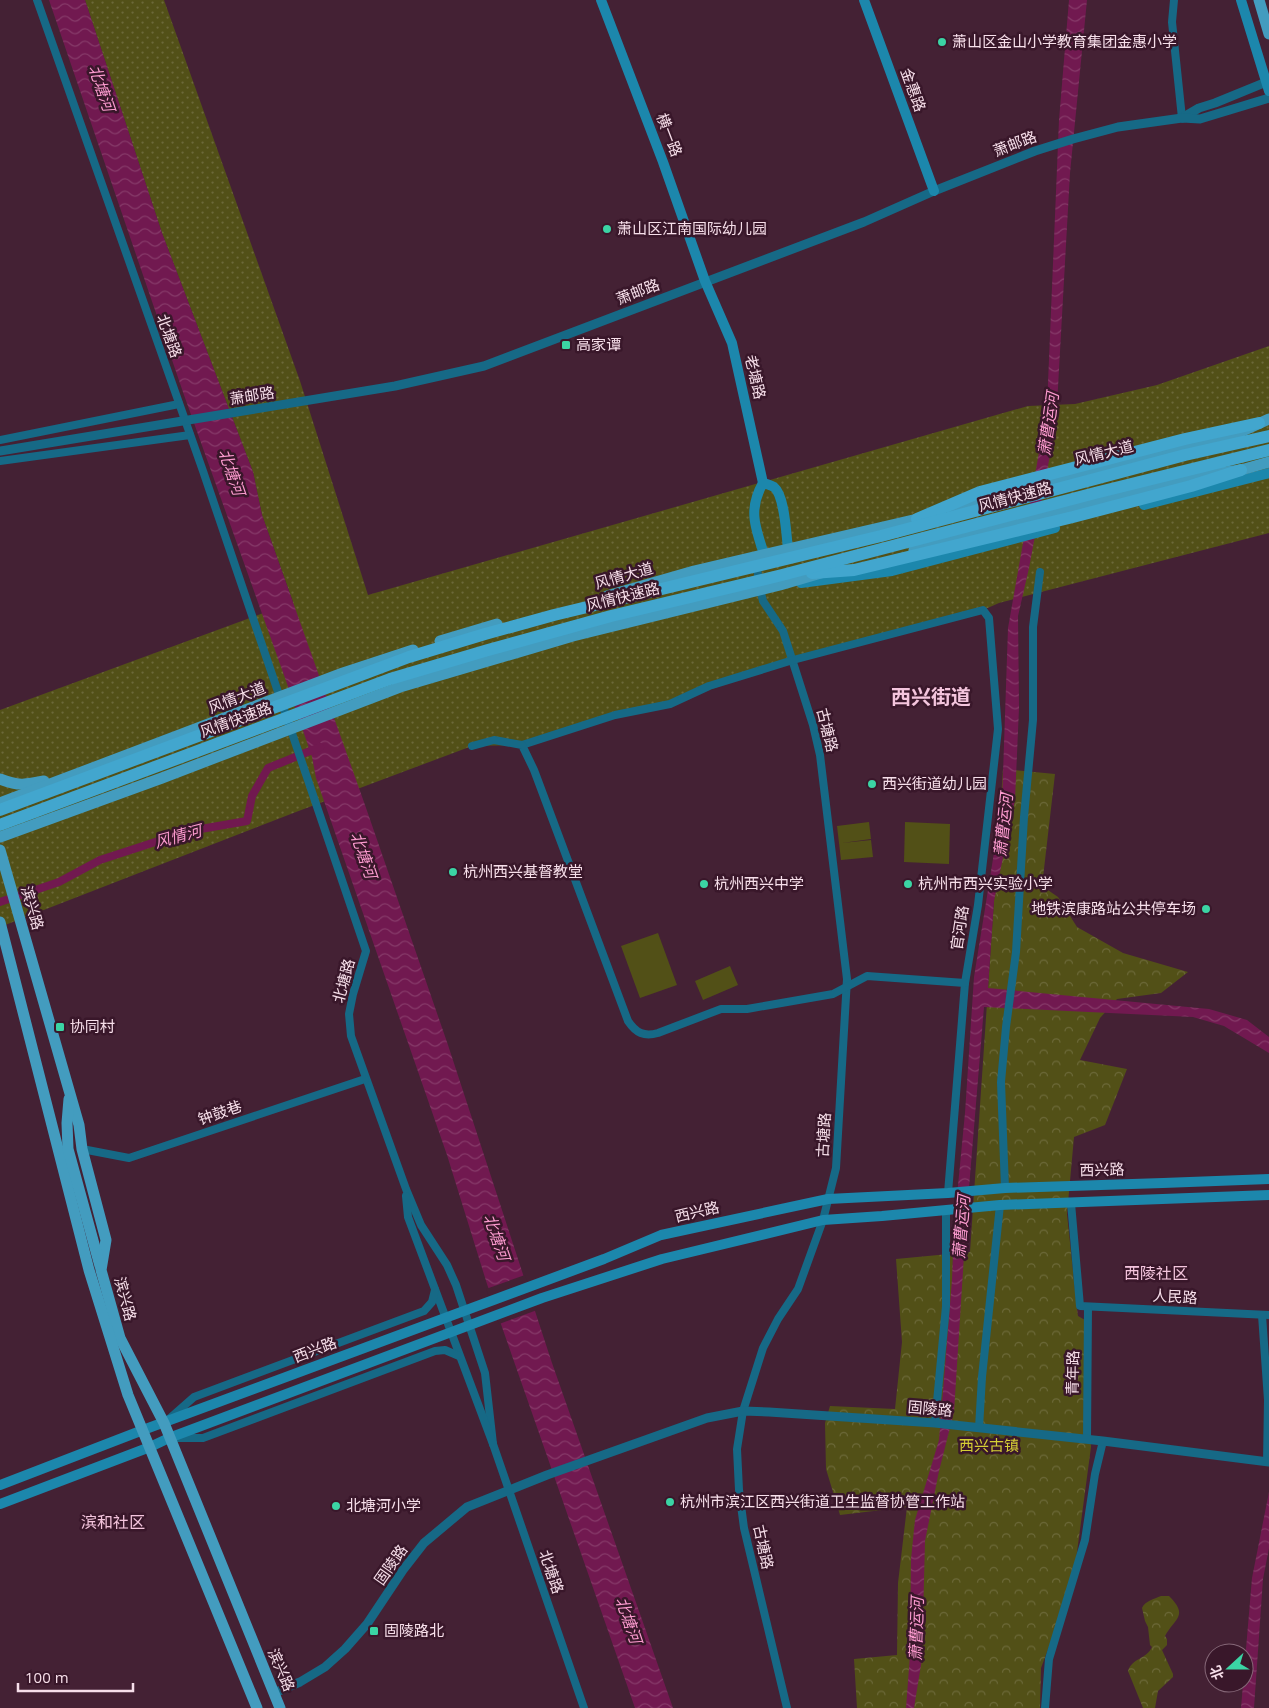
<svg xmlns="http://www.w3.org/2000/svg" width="1269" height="1708" font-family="'Open Sans','Noto Sans SC',sans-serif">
	<defs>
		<pattern id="grass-dots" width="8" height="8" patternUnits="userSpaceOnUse" patternTransform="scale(1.25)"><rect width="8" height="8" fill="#525017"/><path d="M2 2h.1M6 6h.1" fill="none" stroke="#6c6939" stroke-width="1.8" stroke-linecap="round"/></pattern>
		<pattern id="park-crowns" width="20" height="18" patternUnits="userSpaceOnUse" patternTransform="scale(1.25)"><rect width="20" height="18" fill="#525017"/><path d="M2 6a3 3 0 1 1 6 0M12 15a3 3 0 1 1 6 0" fill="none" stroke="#6c6939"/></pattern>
		<pattern id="water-waves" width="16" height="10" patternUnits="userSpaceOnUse" patternTransform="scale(1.25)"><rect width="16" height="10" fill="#711950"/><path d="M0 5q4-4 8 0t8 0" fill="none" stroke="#863a69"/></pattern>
	</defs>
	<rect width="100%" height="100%" fill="#442134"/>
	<!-- grass -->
	<polygon fill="url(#grass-dots)" points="85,0 164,0 300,381 368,595 1028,406 1075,404 1157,385 1269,346 1269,533 999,603 983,610 793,660 670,704 615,715 522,745 472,746 296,812 0,927 0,710 293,602 262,515 253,472 162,233"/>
	<!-- park -->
	<g fill="url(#park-crowns)">
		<polygon points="1003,769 1055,774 1042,886 1058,897 1077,927 1123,953 1188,972 1161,993 1117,999 1100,1018 1080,1060 1127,1069 1105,1125 1074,1137 1067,1214 1077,1309 1078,1316 1085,1320 1091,1447 1073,1582 1041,1668 1040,1708 857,1708 854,1659 897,1655 898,1583 907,1507 840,1515 826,1469 825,1423 830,1406 895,1409 902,1342 896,1259 970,1252"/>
		<path d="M1161 1596H1169C1189 1616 1175 1618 1165 1636L1167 1639V1645L1162 1650 1173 1674V1677L1158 1691 1155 1708H1143L1128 1671C1132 1658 1147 1659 1152 1647L1150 1645 1148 1627 1145 1621 1142 1608C1145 1601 1154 1599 1161 1596Z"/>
	</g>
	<!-- garden -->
	<g fill="#525017">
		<polygon points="869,822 871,839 842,843 871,840 873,857 841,860 837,826"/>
		<polygon points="905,822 950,824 949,864 904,862"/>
		<polygon points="658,933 677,985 640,998 621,946"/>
		<polygon points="730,966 738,985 703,1000 695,981"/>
	</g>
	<!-- water -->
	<g fill="url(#water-waves)">
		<polygon points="49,0 85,0 162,233 253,472 262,515 365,805 448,1045 552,1363 673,1708 635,1708 487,1284 447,1155 316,778 312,757 285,678 184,395"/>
		<polygon points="1069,0 1087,0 1070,173 1056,423 1029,568 1018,616 1019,708 1015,800 994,901 988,988 1209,1009 1247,1020 1269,1037 1269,1053 1224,1026 1193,1017 984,1007 966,1224 954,1412 939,1471 925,1541 922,1659 914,1708 906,1708 910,1655 911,1559 915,1520 939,1440 952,1280 954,1227 965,1113 974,977 1002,803 1008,628 1047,407 1059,120"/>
		<polygon points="1269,1492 1269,1548 1263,1579 1254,1708 1241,1708 1252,1578"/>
	</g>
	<!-- pier -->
	<polygon fill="#442134" points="525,1275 537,1310 499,1324 486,1289"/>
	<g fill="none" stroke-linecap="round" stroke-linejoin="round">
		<!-- canal -->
		<polyline stroke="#711950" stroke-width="8" points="0,902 59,882 100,860 189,831 247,821 252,796 268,768 320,747"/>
		<!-- minor -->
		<g stroke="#166986" stroke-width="8">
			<polyline points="37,0 203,471 366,951 353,994 349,1014 351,1036 406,1189 421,1225 447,1265 456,1285 485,1373 493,1444"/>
			<polyline points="1174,0 1172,22 1182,118"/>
			<polyline points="0,440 179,404"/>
			<polyline points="0,461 190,435"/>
			<polyline points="760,562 757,568 760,589 763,601 783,631 813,725 820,755 847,979 836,1168 823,1220 798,1289 778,1319 763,1348 743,1411 737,1449 739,1490 744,1528 787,1708"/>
			<polyline points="522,745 615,715 670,704 709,686 793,660 983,610 989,618 998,729 978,905 965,983 948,1193"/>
			<path d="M472 746 494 740 522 745 534 770 628 1021C636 1033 644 1037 658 1033L721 1009H747L833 994 867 976 965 983"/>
			<polyline points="82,1149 129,1158 365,1079"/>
			<polyline points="1005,1188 1001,1082 1006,1027 1016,952 1024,817 1033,720 1033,627 1040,572"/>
			<polyline points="406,1196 408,1217 493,1444 584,1708"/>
			<polyline points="1071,1203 1080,1306 1269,1315"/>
			<polyline points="1262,1315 1268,1400 1267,1462"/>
			<polyline points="169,1419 194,1397 424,1311 432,1302 435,1290"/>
			<polyline points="935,1423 946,1306 946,1210"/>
			<polyline points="979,1428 982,1377 1000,1205"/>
			<polyline points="174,1438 203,1438 435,1351 445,1350 459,1356"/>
			<polyline points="1087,1439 1088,1307"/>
			<polyline points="1045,1708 1049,1659 1085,1540 1095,1474 1103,1441"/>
		</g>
		<!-- tertiary -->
		<g stroke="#166986" stroke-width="9">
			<polyline points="1182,118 1199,108 1215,103 1269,81"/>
			<polyline points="0,451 395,386 484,366 864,222 934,191 1035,151 1073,139 1118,127 1182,118 1200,119 1269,98"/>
			<polyline points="274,1693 300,1682 325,1667 345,1649 367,1624 403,1570 424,1543 467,1507 547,1475 707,1418 743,1411 769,1412 935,1423 1103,1441 1269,1462"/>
		</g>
		<!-- secondary -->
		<g stroke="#1c87ac" stroke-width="10">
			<polyline points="601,0 663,162 705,281 732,343 763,483"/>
			<polyline points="864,0 934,191"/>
			<polyline points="1241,0 1269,91"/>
			<polyline points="1144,505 1269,473"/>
			<path d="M764 554C755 527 748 509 763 483 767 484 771 485 774 487 785 496 786 534 788 548"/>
			<polyline points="801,583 892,571 1055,528"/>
			<polyline points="0,1485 143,1430 604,1259 661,1235 828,1199 948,1193 1005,1188 1163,1183 1269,1179"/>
			<polyline points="0,1504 150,1447 169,1438 542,1298 662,1259 823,1220 882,1216 1000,1205 1269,1195"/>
		</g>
		<!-- primary -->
		<g stroke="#439cbf" stroke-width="11">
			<polyline points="1259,0 1269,34"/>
			<polyline points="951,509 983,500 1227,438 1269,419"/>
			<polyline points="914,550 1111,499 1188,477 1241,470 1269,462"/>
			<polyline points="607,596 694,571 926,517"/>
			<polyline points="440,641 497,624"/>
			<path d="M0 779C18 786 25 785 44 781"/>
			<polyline points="0,803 343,673 413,650"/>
			<polyline points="0,837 162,778 400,687 573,636 780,585 821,573"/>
			<polyline points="0,850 79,1125 82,1149 106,1240 101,1270 120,1338 164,1423 280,1708"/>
			<polyline points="0,922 89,1270 128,1395 257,1708"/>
			<polyline points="69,1099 67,1123 68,1149 100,1266"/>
		</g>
		<!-- trunk -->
		<g stroke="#42a6ce" stroke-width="12">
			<polyline points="917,519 980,492 1185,439 1259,423"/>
			<polyline points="812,573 854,570 1073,517 1191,486 1241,470"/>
			<polyline points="0,810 409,657 485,634 554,615 881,536 1185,455 1269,436"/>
			<polyline points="0,825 390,679 488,650 611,616 782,575 1095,493 1269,450"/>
		</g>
	</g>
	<!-- markers -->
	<g fill="#3bd4a4" stroke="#39172a" stroke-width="2">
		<circle cx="942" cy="42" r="5"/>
		<circle cx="607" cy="229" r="5"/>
		<rect x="561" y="340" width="10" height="10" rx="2.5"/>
		<circle cx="872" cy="784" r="5"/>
		<circle cx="453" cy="872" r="5"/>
		<circle cx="704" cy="884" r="5"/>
		<circle cx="908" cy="884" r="5"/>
		<circle cx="1206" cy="909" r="5"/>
		<rect x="55" y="1022" width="10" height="10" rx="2.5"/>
		<circle cx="670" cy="1502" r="5"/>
		<circle cx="336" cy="1506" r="5"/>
		<rect x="369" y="1626" width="10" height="10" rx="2.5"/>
	</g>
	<g text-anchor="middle" stroke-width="5" stroke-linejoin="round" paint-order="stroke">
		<!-- poi labels -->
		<g font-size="15" fill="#f7dfea" stroke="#39172a" text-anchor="start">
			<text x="952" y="47">萧山区金山小学教育集团金惠小学</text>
			<text x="617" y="234">萧山区江南国际幼儿园</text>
			<text x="576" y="350">高家谭</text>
			<text x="882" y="789">西兴街道幼儿园</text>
			<text x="463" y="877">杭州西兴基督教堂</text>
			<text x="714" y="889">杭州西兴中学</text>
			<text x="918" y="889">杭州市西兴实验小学</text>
			<text x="1196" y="914" text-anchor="end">地铁滨康路站公共停车场</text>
			<text x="70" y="1032">协同村</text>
			<text x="680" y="1507">杭州市滨江区西兴街道卫生监督协管工作站</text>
			<text x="346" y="1511">北塘河小学</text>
			<text x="384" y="1636">固陵路北</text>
		</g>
		<!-- street labels -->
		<g font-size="15" fill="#f7dfea" stroke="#39172a">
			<text transform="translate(913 90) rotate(70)" y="5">金惠路</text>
			<text transform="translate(669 135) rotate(69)" y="5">横一路</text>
			<text transform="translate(1015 144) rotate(-21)" y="5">萧邮路</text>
			<text transform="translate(638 292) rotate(-21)" y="5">萧邮路</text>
			<text transform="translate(169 336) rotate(70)" y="5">北塘路</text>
			<text transform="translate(755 377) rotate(77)" y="5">老塘路</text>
			<text transform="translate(252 396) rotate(-9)" y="5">萧邮路</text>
			<text transform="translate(1104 453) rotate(-14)" y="5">风情大道</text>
			<text transform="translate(1015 497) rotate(-15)" y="5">风情快速路</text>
			<text transform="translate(624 576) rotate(-16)" y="5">风情大道</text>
			<text transform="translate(623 597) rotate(-14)" y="5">风情快速路</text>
			<text transform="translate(237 698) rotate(-21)" y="5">风情大道</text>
			<text transform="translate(236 720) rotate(-20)" y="5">风情快速路</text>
			<text transform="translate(827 730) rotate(76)" y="5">古塘路</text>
			<text transform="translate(32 908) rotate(74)" y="5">滨兴路</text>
			<text transform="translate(960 928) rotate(-81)" y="5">官河路</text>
			<text transform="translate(344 981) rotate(-75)" y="5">北塘路</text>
			<text transform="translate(220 1113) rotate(-19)" y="5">钟鼓巷</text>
			<text transform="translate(824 1135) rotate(-87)" y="5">古塘路</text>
			<text transform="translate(1102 1170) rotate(-1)" y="5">西兴路</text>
			<text transform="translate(697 1212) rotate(-13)" y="5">西兴路</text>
			<text transform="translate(1175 1297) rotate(3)" y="5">人民路</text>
			<text transform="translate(125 1299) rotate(75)" y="5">滨兴路</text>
			<text transform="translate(315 1350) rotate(-21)" y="5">西兴路</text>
			<text transform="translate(1073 1373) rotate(-89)" y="5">青年路</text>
			<text transform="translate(930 1409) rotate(5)" y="5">固陵路</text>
			<text transform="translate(763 1547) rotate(78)" y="5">古塘路</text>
			<text transform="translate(391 1565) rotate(-55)" y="5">固陵路</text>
			<text transform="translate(551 1572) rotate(71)" y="5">北塘路</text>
			<text transform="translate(281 1670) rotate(67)" y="5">滨兴路</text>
		</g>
		<!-- park labels -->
		<g font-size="15" fill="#d5cf35" stroke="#39172a">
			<text x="989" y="1451">西兴古镇</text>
		</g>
		<!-- water labels -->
		<g font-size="16" font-style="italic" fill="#fb9ace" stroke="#39172a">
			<text transform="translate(102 88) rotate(71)" y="6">北塘河</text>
			<text transform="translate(1048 424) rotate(-82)" y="6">萧曹运河</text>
			<text transform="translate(232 472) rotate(71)" y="6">北塘河</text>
			<text transform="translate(1003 825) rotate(-84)" y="6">萧曹运河</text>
			<text transform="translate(178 836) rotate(-15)" y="6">风情河</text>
			<text transform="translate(364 855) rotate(71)" y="6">北塘河</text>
			<text transform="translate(961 1227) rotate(-85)" y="6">萧曹运河</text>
			<text transform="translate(497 1237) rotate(71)" y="6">北塘河</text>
			<text transform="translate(629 1620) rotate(71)" y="6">北塘河</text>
			<text transform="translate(916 1629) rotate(-88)" y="6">萧曹运河</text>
		</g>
		<!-- neighbourhood labels -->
		<g font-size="16" fill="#f4c5dd" stroke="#39172a">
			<text x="1156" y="1279">西陵社区</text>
			<text x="113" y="1528">滨和社区</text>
		</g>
		<!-- district labels -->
		<g font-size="20" font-weight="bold" fill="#f4c5dd" stroke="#39172a">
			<text x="931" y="704">西兴街道</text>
		</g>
	</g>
	<!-- north arrow -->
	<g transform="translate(1229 1668) rotate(249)"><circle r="24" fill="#39172a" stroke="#856777"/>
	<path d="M0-4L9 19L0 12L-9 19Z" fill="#3bd4a4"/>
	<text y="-8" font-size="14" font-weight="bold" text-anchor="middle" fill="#f7dfea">北</text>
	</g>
	<!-- scale -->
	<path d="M18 1683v8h115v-8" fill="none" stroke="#f7dfea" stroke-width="2.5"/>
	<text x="25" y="1683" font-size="15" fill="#f7dfea" stroke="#39172a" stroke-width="4" paint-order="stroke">100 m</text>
</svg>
